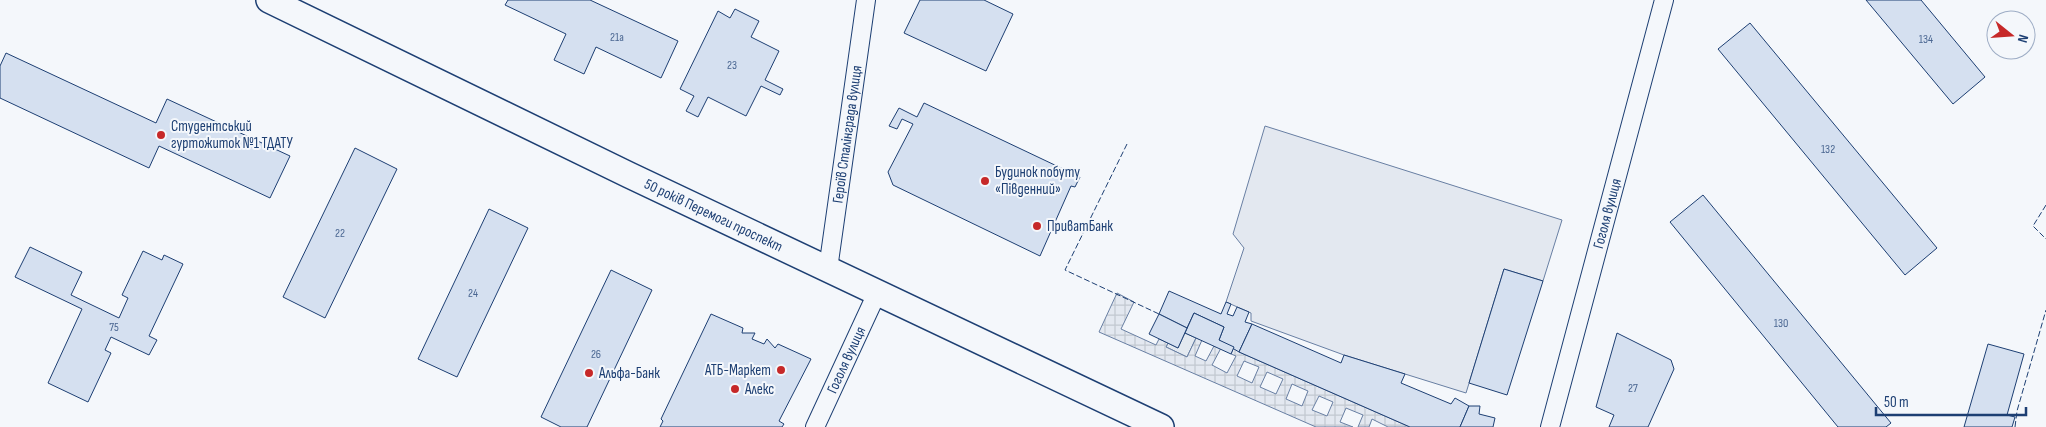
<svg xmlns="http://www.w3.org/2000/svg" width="2046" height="427" font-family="'Sofia Sans Condensed',sans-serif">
	<defs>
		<pattern id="plaza-grid" width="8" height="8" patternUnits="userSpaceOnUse" patternTransform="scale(1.25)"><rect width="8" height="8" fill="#e3e8f0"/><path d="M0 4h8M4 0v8" fill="none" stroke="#c2c8d1"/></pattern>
	</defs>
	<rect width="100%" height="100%" fill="#f4f7fb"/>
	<!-- green -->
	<polygon fill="#e3e9f0" stroke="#687fa3" points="1185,333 1196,338 1187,357 1166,347 1168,343 1178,348"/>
	<!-- parking -->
	<polygon fill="#e3e8f0" stroke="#687fa3" points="1265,126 1562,220 1543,281 1504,269 1466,393 1344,355 1251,321 1251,313 1226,302 1244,248 1233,234"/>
	<!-- plaza -->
	<path fill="url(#plaza-grid)" stroke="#687fa3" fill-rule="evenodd" d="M1117 293 1134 302 1121 329 1156 345 1159 339 1168 343 1166 347 1187 357 1196 338 1202 340 1195 356 1206 361 1214 346 1221 348 1212 365 1227 373 1236 356 1231 354 1234 347 1239 352 1410 427H1388L1372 419 1369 427H1358L1363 415 1346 408 1340 422 1353 427H1316L1099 332ZM1244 361 1259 367 1252 383 1237 376ZM1267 372 1283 379 1276 394 1260 387ZM1292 384 1308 391 1302 406 1286 399ZM1319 396 1333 402 1327 416 1312 410Z"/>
	<!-- building -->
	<g fill="#d5e0f0" stroke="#1d3f73">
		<polygon points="508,0 590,0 678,41 661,78 596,47 584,74 554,60 566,34 505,5"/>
		<polygon points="920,0 984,0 1013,14 986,71 904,33"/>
		<polygon points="1866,0 1921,0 1985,77 1953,104"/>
		<polygon points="735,9 759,21 751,37 779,51 765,80 783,89 780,95 761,86 746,116 708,97 698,117 686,111 694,96 680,89 718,11 730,18"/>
		<polygon points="1750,23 1937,248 1905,275 1718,49"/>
		<polygon points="6,53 156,123 167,99 290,156 270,198 159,146 149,168 0,98 0,66"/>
		<polygon points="924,103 1080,177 1075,187 1071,186 1040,256 893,185 888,172 913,124 902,119 897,129 889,126 899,108 917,117"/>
		<polygon points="355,148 397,169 325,318 283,297"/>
		<polygon points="1703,195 1891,423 1886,427 1838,427 1670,222"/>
		<polygon points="489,209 528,228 457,377 418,359"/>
		<polygon points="30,247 82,272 71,295 119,318 128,298 122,295 143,251 162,260 164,255 183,264 149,336 157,340 149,355 111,337 105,350 111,353 88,402 48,383 82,309 15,277"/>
		<polygon points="1504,269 1543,281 1507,395 1469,383"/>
		<polygon points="611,270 652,290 587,427 561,427 541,417"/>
		<polygon points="1169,291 1221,314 1226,302 1231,304 1227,314 1233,316 1237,307 1249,312 1245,322 1252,324 1239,352 1219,340 1224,327 1194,313 1187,328 1159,314"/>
		<polygon points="1194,313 1224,327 1219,340 1234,347 1231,354 1185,333"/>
		<polygon points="711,314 743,328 742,333 755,333 752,339 764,344 767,339 775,348 778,344 811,359 779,421 784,424 782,427 660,427 663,421 661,419"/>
		<polygon points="1159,314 1187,328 1178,348 1149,334"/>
		<polygon points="1252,324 1341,363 1344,355 1405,374 1401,383 1451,404 1455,398 1469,406 1460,427 1410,427 1239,352"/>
		<polygon points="1617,333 1671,360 1674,369 1648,427 1609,427 1614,415 1596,407"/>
		<polygon points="1988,344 2024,354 2007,415 2015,417 2012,427 1964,427"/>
		<polygon points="1469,406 1480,406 1479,414 1495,418 1493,427 1460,427"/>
	</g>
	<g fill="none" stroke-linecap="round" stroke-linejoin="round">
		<defs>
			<g id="street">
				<path id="s1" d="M828 269 866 0"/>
				<path id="s2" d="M815 427 877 293"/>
				<path id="s3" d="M1550 427 1664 0"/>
			</g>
			<g id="secondary">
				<path id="s4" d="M269 0 629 175 1161 427"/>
			</g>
		</defs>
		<!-- street casing -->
		<use href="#street" stroke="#1d3f73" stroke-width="20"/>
		<!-- secondary casing -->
		<use href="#secondary" stroke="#1d3f73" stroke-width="28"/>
		<!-- street -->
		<use href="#street" stroke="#f4f7fb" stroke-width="18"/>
		<!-- secondary -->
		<use href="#secondary" stroke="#f4f7fb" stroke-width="25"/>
		<!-- fence -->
		<g stroke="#1d3f73" stroke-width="1" stroke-dasharray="6 2.5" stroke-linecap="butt">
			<polyline points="1127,144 1065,270 1159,314"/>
			<polyline points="2046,205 2033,226 2046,239"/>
			<polyline points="2015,427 2017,411 2046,310"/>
		</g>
	</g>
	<!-- markers -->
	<g fill="#c62828" stroke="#f4f7fb" stroke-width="2">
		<circle cx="161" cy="135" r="5"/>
		<circle cx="985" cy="181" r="5"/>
		<circle cx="1037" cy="226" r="5"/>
		<circle cx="781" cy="370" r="5"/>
		<circle cx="589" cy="373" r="5"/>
		<circle cx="735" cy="389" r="5"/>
	</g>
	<g text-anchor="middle" stroke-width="4" stroke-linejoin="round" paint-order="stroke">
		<!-- number labels -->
		<g font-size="12" fill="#4b6792">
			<text x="617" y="41">21а</text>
			<text x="1926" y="43">134</text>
			<text x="732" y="69">23</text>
			<text x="1828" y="153">132</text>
			<text x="340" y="237">22</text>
			<text x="473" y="297">24</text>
			<text x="1781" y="327">130</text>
			<text x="114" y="331">75</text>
			<text x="596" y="358">26</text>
			<text x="1633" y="392">27</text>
		</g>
		<!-- poi labels -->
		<g font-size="15" fill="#1d3f73" stroke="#f4f7fb" text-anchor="start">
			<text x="171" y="131">Студентський<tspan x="171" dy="17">гуртожиток №1 ТДАТУ</tspan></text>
			<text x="995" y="177">Будинок побуту<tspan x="995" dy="17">«Південний»</tspan></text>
			<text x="1047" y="231">ПриватБанк</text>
			<text x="771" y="375" text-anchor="end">АТБ-Маркет</text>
			<text x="599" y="378">Альфа-Банк</text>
			<text x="745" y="394">Алекс</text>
		</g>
		<!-- street labels -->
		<g font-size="15" fill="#1d3f73" stroke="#f4f7fb">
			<text dy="5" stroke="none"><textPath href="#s1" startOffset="136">Героїв Сталінграда вулиця</textPath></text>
			<text dy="5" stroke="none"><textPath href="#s3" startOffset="221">Гоголя вулиця</textPath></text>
			<text dy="5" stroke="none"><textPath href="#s4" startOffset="494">50 років Перемоги проспект</textPath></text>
			<text dy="5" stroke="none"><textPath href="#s2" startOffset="74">Гоголя вулиця</textPath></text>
		</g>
	</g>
	<!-- north arrow -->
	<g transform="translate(2011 35) rotate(107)"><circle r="24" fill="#f4f7fb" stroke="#9eadc5"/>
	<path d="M0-4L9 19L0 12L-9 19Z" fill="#c62828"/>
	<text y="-8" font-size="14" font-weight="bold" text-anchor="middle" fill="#1d3f73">N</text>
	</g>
	<!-- scale -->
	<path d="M1876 407v8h150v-8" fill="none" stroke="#1d3f73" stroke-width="2.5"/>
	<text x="1884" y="407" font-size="15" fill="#1d3f73" stroke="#f4f7fb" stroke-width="4" paint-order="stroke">50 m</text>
</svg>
